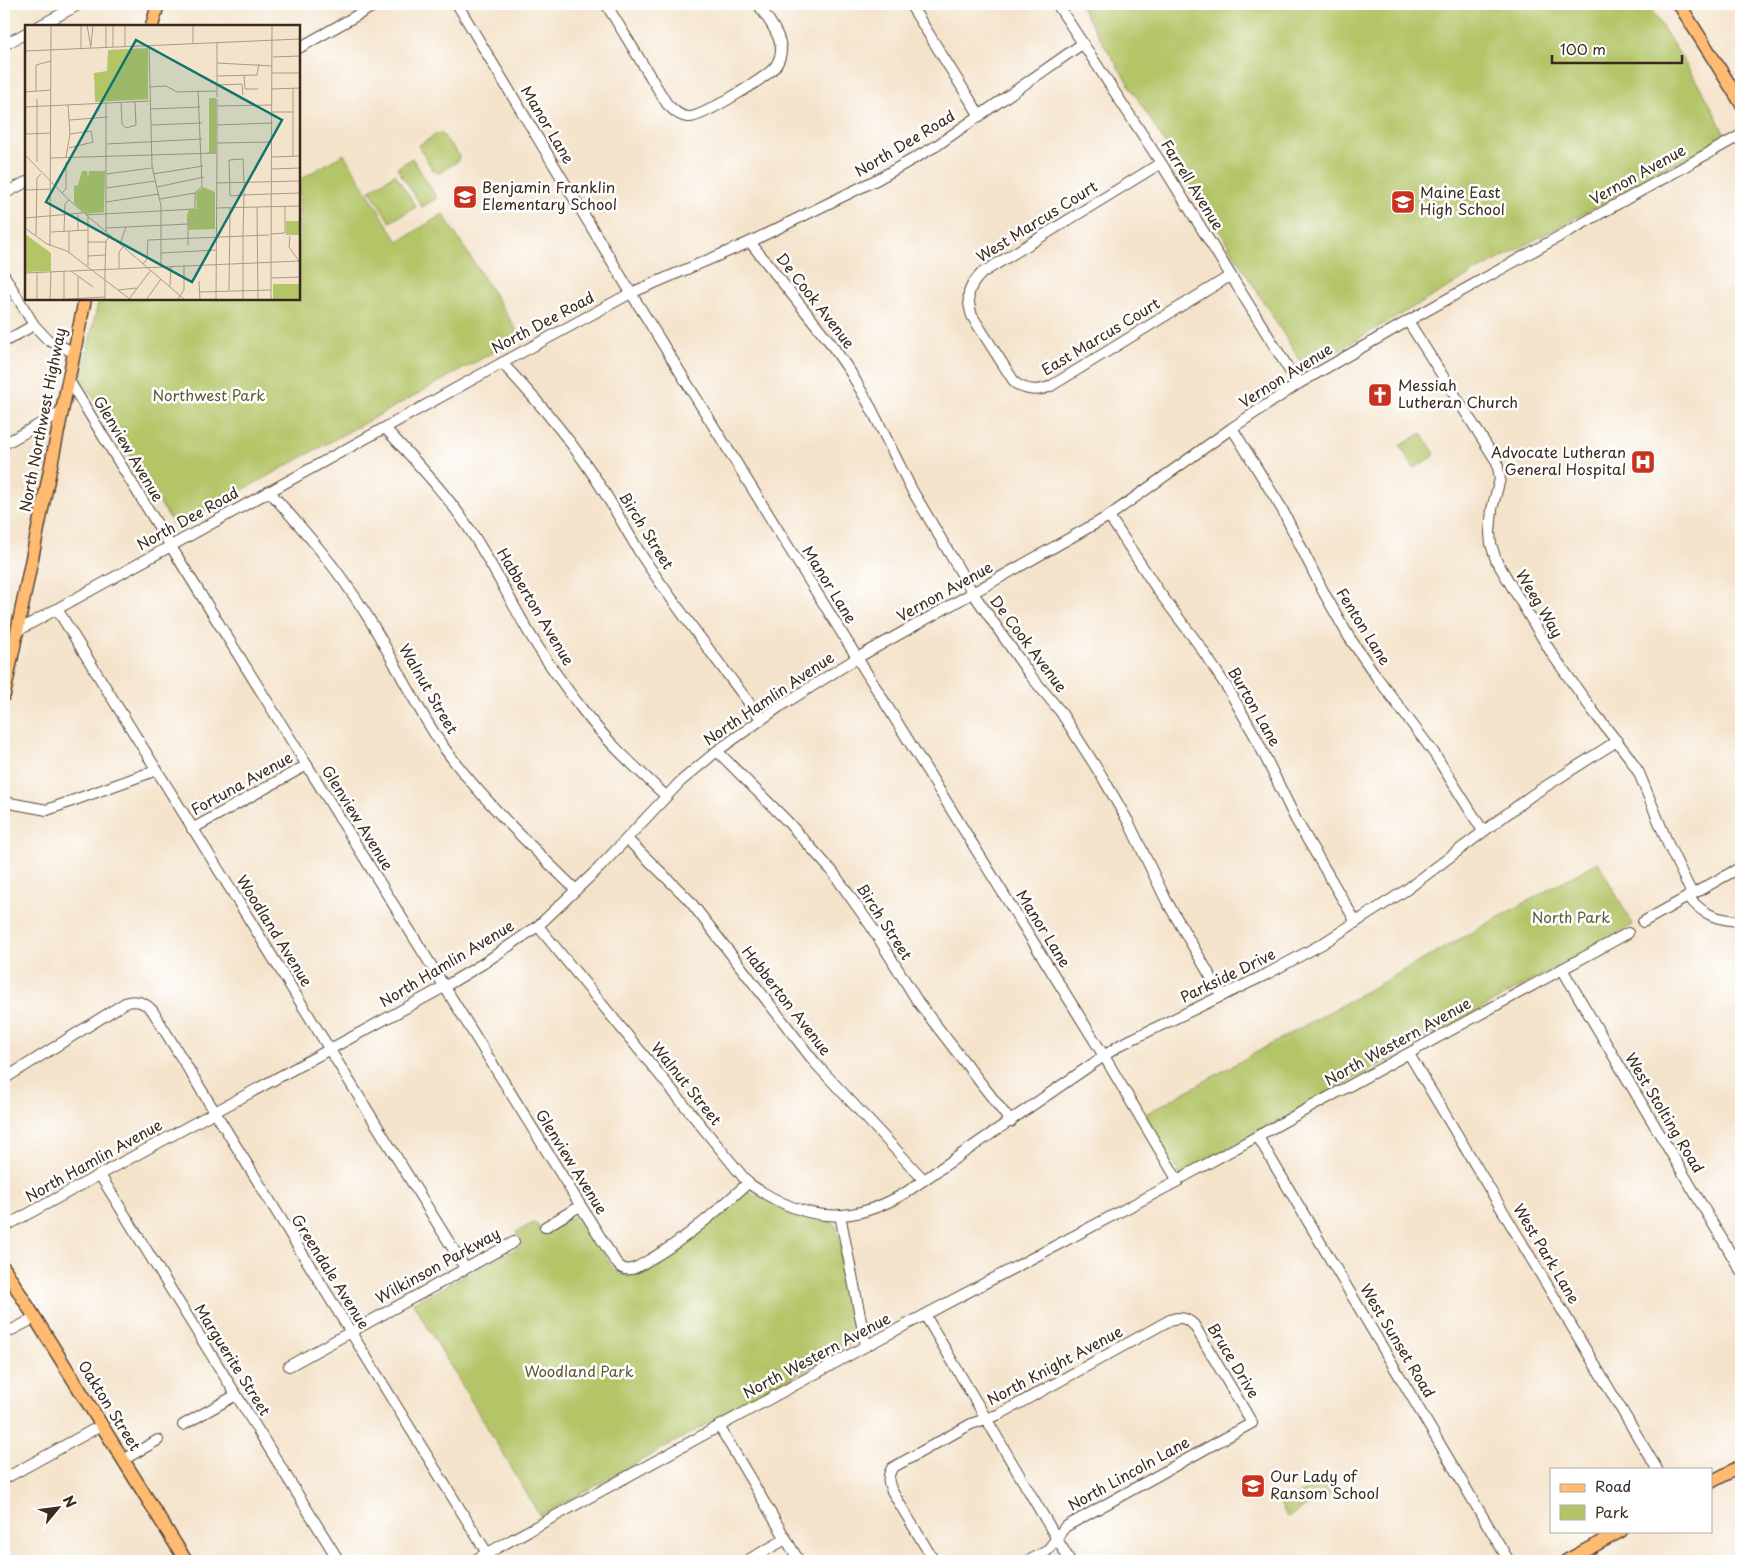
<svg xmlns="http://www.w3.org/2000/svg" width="1745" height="1565" font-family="'Playpen Sans',sans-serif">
	<rect width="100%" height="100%" fill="#fff"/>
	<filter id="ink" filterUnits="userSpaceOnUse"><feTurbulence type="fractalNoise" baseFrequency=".02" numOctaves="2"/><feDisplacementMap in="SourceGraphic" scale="10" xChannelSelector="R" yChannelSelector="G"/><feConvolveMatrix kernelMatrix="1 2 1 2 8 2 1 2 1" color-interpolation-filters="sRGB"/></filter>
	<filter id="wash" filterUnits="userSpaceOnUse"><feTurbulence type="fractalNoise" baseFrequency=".0096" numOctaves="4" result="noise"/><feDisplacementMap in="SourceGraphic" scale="20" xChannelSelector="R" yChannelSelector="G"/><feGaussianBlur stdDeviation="1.12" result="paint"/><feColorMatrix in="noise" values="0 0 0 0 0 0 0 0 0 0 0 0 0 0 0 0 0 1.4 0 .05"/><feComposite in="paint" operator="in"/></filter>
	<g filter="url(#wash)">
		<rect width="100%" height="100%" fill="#f4e3cb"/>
		<!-- green -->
		<g fill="#b4c568" stroke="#787843">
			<polygon points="1079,4 1648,4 1708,100 1726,137 1475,272 1305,369"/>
			<path d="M438 133 442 134C447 141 453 147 459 155L458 161 439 173 433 170 418 146Z"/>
			<polygon points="344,154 398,242 443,214 521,337 175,527 81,378 99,299 299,299 299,180"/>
			<polygon points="412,158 437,198 422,207 397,168"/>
			<polygon points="395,174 416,207 390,222 370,190"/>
			<polygon points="1422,433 1434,453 1434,456 1414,468 1400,446"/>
			<polygon points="1598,862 1633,925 1180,1175 1144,1115"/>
			<path d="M749 1191 787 1212 802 1217 833 1222 837 1229 857 1332V1338L854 1343 540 1516 413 1303 523 1245 516 1232 535 1222 543 1234 575 1216 583 1220 611 1266C618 1274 627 1277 637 1274L696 1234 741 1195Z"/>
			<polygon points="1321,1477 1330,1494 1287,1517 1280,1504 1310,1488 1308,1484"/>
		</g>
	</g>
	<g filter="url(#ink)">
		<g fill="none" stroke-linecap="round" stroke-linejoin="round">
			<defs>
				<g id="minor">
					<polyline points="457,4 631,293 1104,1056 1178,1181 866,1346 473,1561"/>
					<path d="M606 4 667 104C673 110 681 118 690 117 704 116 763 79 773 69 778 64 780 58 781 52 782 35 766 17 758 4"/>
					<polyline points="910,4 980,116"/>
					<polyline points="1057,4 1161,163 1298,384"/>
					<polyline points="39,26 80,4"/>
					<polyline points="4,45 26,33"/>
					<polyline points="299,48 377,4"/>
					<path d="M1161 163 982 273C967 288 966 296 972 316L1015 383C1027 391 1038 392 1051 386L1230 276"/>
					<polyline points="4,194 26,182"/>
					<polyline points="750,242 829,341 851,373 871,408 912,490 973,593 1030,675 1060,711 1103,778 1129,823 1166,900 1222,996"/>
					<polyline points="4,275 34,325 48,340 73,352"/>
					<polyline points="1408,321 1497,462 1500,479 1492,509 1490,533 1491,544 1496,560 1552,654 1593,711 1629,757 1639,773 1668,844 1692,894"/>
					<polyline points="4,342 34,325"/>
					<path d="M502 363C539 402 573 442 601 487 616 510 628 534 642 556 679 612 721 665 761 719"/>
					<path d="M68 379 170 545 615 1261C619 1266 623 1271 631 1269 638 1268 645 1262 651 1259 687 1238 717 1211 748 1183"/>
					<path d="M385 428C415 461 447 494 472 533 492 564 509 598 528 631 544 658 563 684 582 709 606 741 637 769 666 796"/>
					<polyline points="1232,428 1282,509 1324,593 1349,637 1376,676 1434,753 1483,831"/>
					<polyline points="4,444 62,412"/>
					<path d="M269 491C304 530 338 569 366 614 393 657 413 703 442 745 481 799 529 844 576 890"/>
					<polyline points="1109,516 1159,592 1199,645 1230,692 1255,736 1296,820 1356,922"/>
					<polyline points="57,609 465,1268"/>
					<polyline points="17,631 502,363 631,293 750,242 878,179 936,146 1082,44"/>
					<polyline points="717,751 786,820 832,871 871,926 918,1002 1011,1122"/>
					<polyline points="4,802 47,810 157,770"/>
					<polyline points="192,829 307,765"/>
					<polyline points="627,839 689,900 816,1064 924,1180"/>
					<path d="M1688 896C1702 915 1718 920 1741 921"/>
					<polyline points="1643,922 1741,867"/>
					<path d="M538 926 748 1183C802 1220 847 1228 905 1193L1120 1045 1267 974 1322 944 1356 922 1406 890 1532 795 1617 741"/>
					<polyline points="1562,969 1741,1271"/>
					<polyline points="1409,1054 1657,1469"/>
					<path d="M4 1079 125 1003C136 999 144 1002 152 1010L492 1561"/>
					<polyline points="1258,1137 1509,1561"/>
					<polyline points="100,1175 339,1561"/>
					<polyline points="1183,1177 1628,933"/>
					<polyline points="840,1215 866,1346"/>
					<polyline points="4,1227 444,987 484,963 538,926 599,868 680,782 717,751 779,707 857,658 1109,516 1232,428 1298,384 1408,321 1741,135"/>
					<polyline points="545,1227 580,1206"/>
					<polyline points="925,1315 1070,1561"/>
					<polyline points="4,1334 35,1318"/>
					<polyline points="289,1366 514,1242"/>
					<polyline points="183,1425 236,1395"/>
					<polyline points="719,1426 799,1561"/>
					<polyline points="123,1460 158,1440"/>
					<polyline points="4,1479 102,1425"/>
					<polyline points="746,1561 786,1539"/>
					<path d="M934 1561 892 1491C888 1482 887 1477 892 1468L971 1424 1000 1414 1170 1320C1180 1316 1187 1318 1194 1325L1252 1423 1065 1527 1047 1551 1028 1561"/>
				</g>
				<g id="major">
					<polyline points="1679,4 1741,103"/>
					<polyline points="152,26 158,4"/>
					<polyline points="4,695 85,299"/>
					<polyline points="4,1268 186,1561"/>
					<polyline points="1711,1482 1741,1466"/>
					<polyline points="1566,1561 1621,1531"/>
				</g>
			</defs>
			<!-- minor casing -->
			<use href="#minor" stroke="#574638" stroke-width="12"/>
			<!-- major casing -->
			<use href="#major" stroke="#574638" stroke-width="15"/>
			<!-- minor -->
			<use href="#minor" stroke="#fff" stroke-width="10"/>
			<!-- major -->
			<use href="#major" stroke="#ffbb71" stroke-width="12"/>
		</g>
	</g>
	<!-- icons -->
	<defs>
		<symbol id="school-square" viewBox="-11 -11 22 22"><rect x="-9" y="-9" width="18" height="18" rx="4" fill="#c8321e" stroke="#fff"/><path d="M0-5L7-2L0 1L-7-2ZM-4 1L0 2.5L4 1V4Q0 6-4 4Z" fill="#fff"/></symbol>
		<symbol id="church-square" viewBox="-11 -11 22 22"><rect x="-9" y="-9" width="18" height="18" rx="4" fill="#c8321e" stroke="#fff"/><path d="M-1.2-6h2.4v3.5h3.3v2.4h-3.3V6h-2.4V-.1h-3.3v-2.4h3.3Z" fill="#fff"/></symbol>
		<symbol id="hospital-square" viewBox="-11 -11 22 22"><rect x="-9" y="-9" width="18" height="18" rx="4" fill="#c8321e" stroke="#fff"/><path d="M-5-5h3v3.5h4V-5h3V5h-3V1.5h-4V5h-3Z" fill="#fff"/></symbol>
	</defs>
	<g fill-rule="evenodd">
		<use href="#school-square" x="451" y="183" width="28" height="28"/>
		<use href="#school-square" x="1389" y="188" width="28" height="28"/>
		<use href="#church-square" x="1366" y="381" width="28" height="28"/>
		<use href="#hospital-square" x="1629" y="448" width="28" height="28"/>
		<use href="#school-square" x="1239" y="1472" width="28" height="28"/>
	</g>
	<g text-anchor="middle" stroke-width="5" stroke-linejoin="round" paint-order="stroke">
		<!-- street labels -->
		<g font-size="15" fill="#3b2a1e" stroke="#fff">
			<text transform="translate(547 125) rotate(59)" y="5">Manor Lane</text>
			<text transform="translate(905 144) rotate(-31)" y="5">North Dee Road</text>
			<text transform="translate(1638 175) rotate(-29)" y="5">Vernon Avenue</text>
			<text transform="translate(1192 185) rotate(58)" y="5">Farrell Avenue</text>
			<text transform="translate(1037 222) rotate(-32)" y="5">West Marcus Court</text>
			<text transform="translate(815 301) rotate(52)" y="5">De Cook Avenue</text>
			<text transform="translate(543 323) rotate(-28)" y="5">North Dee Road</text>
			<text transform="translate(1101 337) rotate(-31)" y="5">East Marcus Court</text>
			<text transform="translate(1286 376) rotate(-32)" y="5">Vernon Avenue</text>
			<text transform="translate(43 420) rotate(-79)" y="5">North Northwest Highway</text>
			<text transform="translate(128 449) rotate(59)" y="5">Glenview Avenue</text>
			<text transform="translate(188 519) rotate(-29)" y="5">North Dee Road</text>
			<text transform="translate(646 531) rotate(58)" y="5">Birch Street</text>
			<text transform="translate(829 585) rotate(58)" y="5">Manor Lane</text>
			<text transform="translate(945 592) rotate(-29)" y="5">Vernon Avenue</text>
			<text transform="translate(1539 604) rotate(59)" y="5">Weeg Way</text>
			<text transform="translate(535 607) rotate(59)" y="5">Habberton Avenue</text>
			<text transform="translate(1363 627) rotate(58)" y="5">Fenton Lane</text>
			<text transform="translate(1028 644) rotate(53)" y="5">De Cook Avenue</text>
			<text transform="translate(428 689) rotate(60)" y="5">Walnut Street</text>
			<text transform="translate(769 699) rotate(-34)" y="5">North Hamlin Avenue</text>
			<text transform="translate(1254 707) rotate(60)" y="5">Burton Lane</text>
			<text transform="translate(242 784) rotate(-29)" y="5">Fortuna Avenue</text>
			<text transform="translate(357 818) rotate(58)" y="5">Glenview Avenue</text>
			<text transform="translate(884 922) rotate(57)" y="5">Birch Street</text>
			<text transform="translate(1043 929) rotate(58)" y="5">Manor Lane</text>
			<text transform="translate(274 931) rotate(58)" y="5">Woodland Avenue</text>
			<text transform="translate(447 964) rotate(-31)" y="5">North Hamlin Avenue</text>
			<text transform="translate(1228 976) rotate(-26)" y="5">Parkside Drive</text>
			<text transform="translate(786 1001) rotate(52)" y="5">Habberton Avenue</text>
			<text transform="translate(1398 1042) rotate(-29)" y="5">North Western Avenue</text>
			<text transform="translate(686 1084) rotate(51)" y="5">Walnut Street</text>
			<text transform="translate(1664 1113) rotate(59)" y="5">West Stolting Road</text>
			<text transform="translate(94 1161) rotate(-29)" y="5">North Hamlin Avenue</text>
			<text transform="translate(571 1162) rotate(58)" y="5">Glenview Avenue</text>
			<text transform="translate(1546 1254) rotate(59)" y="5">West Park Lane</text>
			<text transform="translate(438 1266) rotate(-29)" y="5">Wilkinson Parkway</text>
			<text transform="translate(330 1272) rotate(58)" y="5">Greendale Avenue</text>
			<text transform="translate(1397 1341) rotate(59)" y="5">West Sunset Road</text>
			<text transform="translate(817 1356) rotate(-28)" y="5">North Western Avenue</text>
			<text transform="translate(232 1360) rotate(58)" y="5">Marguerite Street</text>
			<text transform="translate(1233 1361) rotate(59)" y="5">Bruce Drive</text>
			<text transform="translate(1055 1366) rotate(-28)" y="5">North Knight Avenue</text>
			<text transform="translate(109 1406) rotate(58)" y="5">Oakton Street</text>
			<text transform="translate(1129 1474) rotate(-29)" y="5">North Lincoln Lane</text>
		</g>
		<!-- poi labels -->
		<g font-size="15" fill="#3b2a1e" stroke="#fff" text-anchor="start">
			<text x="482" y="193">Benjamin Franklin<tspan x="482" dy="17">Elementary School</tspan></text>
			<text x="1420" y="198">Maine East<tspan x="1420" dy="17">High School</tspan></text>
			<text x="1398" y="391">Messiah<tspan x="1398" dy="17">Lutheran Church</tspan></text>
			<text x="1626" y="458" text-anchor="end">Advocate Lutheran<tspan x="1626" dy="17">General Hospital</tspan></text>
			<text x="1270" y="1482">Our Lady of<tspan x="1270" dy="17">Ransom School</tspan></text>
		</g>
		<!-- park labels -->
		<g font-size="15" fill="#5f5834" stroke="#fff">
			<text x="209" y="401">Northwest Park</text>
			<text x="1571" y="923">North Park</text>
			<text x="579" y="1377">Woodland Park</text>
		</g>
	</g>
	<!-- overview -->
	<g transform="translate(25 25)">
		<rect width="275" height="275" fill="#f4e3cb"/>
		<path d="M123 23V74L70 77 69 48 82 46 83 25ZM184 73H191V128H184ZM57 146H62L63 152 64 146H80L79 187 61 189 49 178V161L53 160ZM178 162 190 167V204L164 205 162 190 164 185 172 184 171 168ZM261 196H275V210H261ZM0 209 26 228V246L0 247ZM248 259H275V275H248Z" fill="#b4c568"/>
		<path fill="none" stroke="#aa9986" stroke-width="1" d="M62 0 66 23M88 0V22M168 0V18M56 1V24M66 20 68 0M124 20 127 141 136 181V242M100 21V0M81 22V0M0 26 275 14M248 32 275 31M192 38 247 41M247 48H275M219 50 220 64H233M192 51 232 50 234 39M192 60 217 59 218 70M124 62 141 61 152 67 191 66M247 64 275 63M173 65 177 161M11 66V40L26 36M0 67 26 65M192 72V18M96 77 97 99 101 103 111 100 110 77M192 81 247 80M0 82 124 76M125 84 175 82M247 87H268M45 95 83 92M126 100 177 98M192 100 246 98M0 109 26 108M192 118 246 117M82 119 177 114M44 123 68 117 66 106 45 109M192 127V74M0 130 44 175 160 275M268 131V63M41 132 45 109 43 80M247 132 275 131M26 133 192 128 191 275M12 137V74M247 144 275 143M81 149 127 143M128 149 178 141M191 158 275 156M132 162 179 152M81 163 130 156M0 165 26 164M37 168 41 164V137M135 174 170 168 177 161M81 177 134 169M232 182 233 275M191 183 275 181M61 190 170 184V168M0 193 58 188M0 203 22 219 42 226 106 275M81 203 163 199M39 206 40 179 44 175M53 206V190M26 207 63 205M81 207V78M246 209 260 208V181M11 210 12 153 16 149M265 211 264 222 274 236M63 217H81M95 219 101 202M163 220V193M25 221 26 0M44 228V206M136 228 191 225M63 231 81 230M246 237 247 0M118 239 122 234 123 215 244 210M63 241V192M80 244 81 216 85 211M94 244V227L98 222M46 246 68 262M0 248 275 236M12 248V275M246 253 275 252M174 256 175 275M145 261 146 241M93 265 112 263M204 266 205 183M175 267 246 265M39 274V246M53 274V252M104 274 126 245M25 275 80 272M25 275 26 247M80 275V244M121 275 136 254M152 275 159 265V240M218 275V210L219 170V159L218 134 204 135 205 170 206 171 219 170 244 169 275 168M246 275V237"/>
		<path fill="#0f766e" fill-opacity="0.15" stroke="#0f766e" stroke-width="2.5" d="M111 15 257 95 167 257 21 177Z"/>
		<rect width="275" height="275" fill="none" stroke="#3b2a1e" stroke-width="2.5"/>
	</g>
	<!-- margin -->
	<rect width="1745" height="1565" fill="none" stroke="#fff" stroke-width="20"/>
	<!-- legend -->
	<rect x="1550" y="1468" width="162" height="65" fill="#ffffff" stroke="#b1aaa5"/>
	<rect x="1560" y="1484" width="25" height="8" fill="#ffbb71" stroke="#b1aaa5"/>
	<text x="1595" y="1492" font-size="15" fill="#3b2a1e">Road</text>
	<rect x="1560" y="1505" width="25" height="15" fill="#b4c568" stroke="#b1aaa5"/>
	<text x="1595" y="1518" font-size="15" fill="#3b2a1e">Park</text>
	<!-- north arrow -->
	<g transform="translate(58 1508) rotate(61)" stroke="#ffffff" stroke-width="4" paint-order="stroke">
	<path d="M0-4L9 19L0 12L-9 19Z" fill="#3b2a1e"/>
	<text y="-8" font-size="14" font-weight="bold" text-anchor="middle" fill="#3b2a1e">N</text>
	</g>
	<!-- scale -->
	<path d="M1552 55v8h130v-8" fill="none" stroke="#3b2a1e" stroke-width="2.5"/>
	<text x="1560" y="55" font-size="15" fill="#3b2a1e" stroke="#ffffff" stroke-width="4" paint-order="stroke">100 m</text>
</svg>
